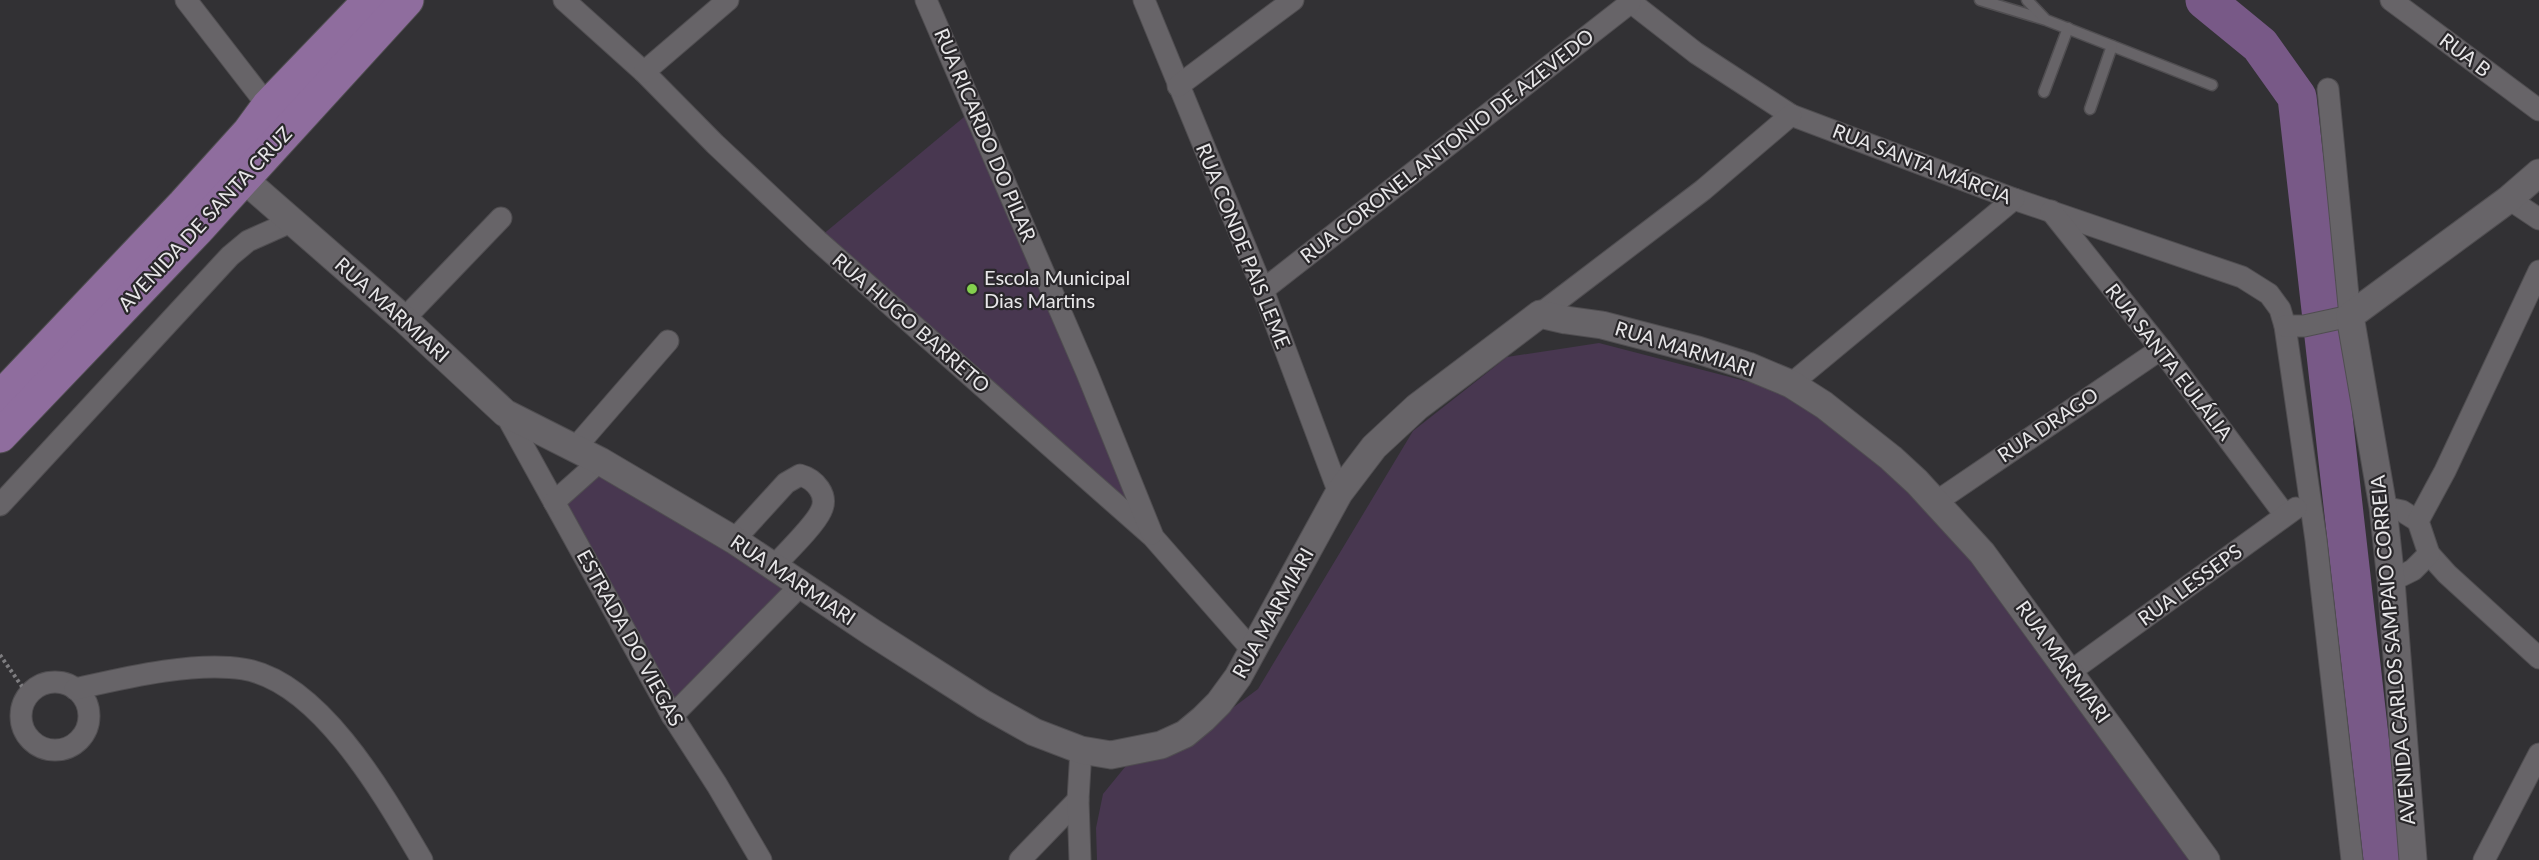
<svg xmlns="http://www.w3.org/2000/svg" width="2539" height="860" font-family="Lato,sans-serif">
	<rect width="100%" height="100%" fill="#323134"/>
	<!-- park -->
	<g fill="#483750">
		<polygon points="970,112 1141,522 821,236"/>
		<polygon points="1599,343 1776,389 1886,463 1985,565 2192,860 1097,860 1096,828 1103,794 1134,756 1199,733 1258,689 1413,431 1507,357"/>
		<polygon points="598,468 792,582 676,704 562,503"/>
	</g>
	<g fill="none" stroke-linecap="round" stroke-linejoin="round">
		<!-- river -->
		<polyline stroke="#785987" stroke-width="39" points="2205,0 2260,45 2297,97 2383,860"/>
		<defs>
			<g id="service">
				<polyline points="1980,0 2046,20 2212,85"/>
				<polyline points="2027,0 2044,18"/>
				<polyline points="2044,92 2068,28"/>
				<polyline points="2090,109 2112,46"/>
			</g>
			<g id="minor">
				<polyline points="186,0 268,106"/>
				<polyline points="564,0 644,72 715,144 817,240 1153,537 1253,651"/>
				<polyline points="926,0 1087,373 1152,534"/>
				<polyline points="1144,0 1263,290 1339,493"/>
				<polyline points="1628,0 1696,53 1791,115 2014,199 2242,277 2269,294 2280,309 2285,326 2316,540 2352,860"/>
				<polyline points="2391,0 2539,110"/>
				<polyline points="644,72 728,0"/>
				<polyline points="1178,86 1293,0"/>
				<polyline points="2509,199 2539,219"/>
				<polyline points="2051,211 2161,349 2285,515"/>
				<polyline points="1263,290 1630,3"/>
				<polyline points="1540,314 1703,190 1791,115"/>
				<polyline points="404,319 501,218"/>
				<polyline points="2285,326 2304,326 2350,316 2328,89"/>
				<polyline points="1791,384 2014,199"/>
				<polyline points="505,413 670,712 717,785 761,860"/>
				<polyline points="575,448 668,341"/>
				<polyline points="554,502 600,461"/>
				<polyline points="1936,502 2161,349"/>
				<polyline points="0,505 230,256 248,241 293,221"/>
				<polyline points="2383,507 2402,511 2418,521"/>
				<path d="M734 540 786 483 800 475C815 479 829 495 821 511 815 525 785 554 774 566"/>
				<polyline points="2429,554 2447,574 2539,658"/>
				<polyline points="2391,581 2413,570 2429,554 2418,521 2445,471 2539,271"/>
				<polyline points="2071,671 2296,508"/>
				<circle cx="55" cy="716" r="34"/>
				<path d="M75 689C124 678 194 661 243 669 320 681 385 797 422 860"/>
				<polyline points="672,716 801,585"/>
				<polyline points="1020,860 1078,800"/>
				<polyline points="1080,860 1078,800 1081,750"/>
				<polyline points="2484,860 2539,754"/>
			</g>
			<g id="tertiary">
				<polyline points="230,167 404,319 505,413 600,461 734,540 873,633 984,704 1034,732 1081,750 1111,755 1161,745 1185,734 1203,719 1219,703 1238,677 1339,493 1374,447 1417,407 1540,314 1566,320 1602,325 1698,350 1748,366 1791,384 1824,405 1891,458 1917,482 1982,553 2206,860"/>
				<polyline points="2413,860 2391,581 2383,507 2350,316 2509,199 2539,173"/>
			</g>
			<g id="primary">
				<polyline points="0,398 184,204 249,132 268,106 370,0"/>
				<polyline points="0,436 197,230 407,0"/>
			</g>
		</defs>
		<!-- service casing -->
		<use href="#service" stroke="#504e51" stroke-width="13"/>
		<!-- minor casing -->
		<use href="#minor" stroke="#504e51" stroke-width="23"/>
		<!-- tertiary casing -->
		<use href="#tertiary" stroke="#504e51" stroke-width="29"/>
		<!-- primary casing -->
		<use href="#primary" stroke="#504e51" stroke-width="35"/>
		<!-- path -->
		<polyline stroke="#7e7d80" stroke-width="4" stroke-dasharray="3 3" stroke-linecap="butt" points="0,655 28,695"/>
		<!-- service -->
		<use href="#service" stroke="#676468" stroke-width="10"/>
		<!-- minor -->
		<use href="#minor" stroke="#676468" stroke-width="21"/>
		<!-- tertiary -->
		<use href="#tertiary" stroke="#676468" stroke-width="27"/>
		<!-- primary -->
		<use href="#primary" stroke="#8f6d9e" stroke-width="33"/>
	</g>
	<!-- markers -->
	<circle fill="#84d04e" stroke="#29272a" stroke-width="2" cx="972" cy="289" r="6"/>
	<g text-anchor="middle" stroke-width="4.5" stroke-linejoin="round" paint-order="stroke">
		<!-- street labels -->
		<g font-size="20" fill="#e8e7e9" stroke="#29272a">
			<text transform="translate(2465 55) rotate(37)" y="7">RUA B</text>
			<text transform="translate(985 135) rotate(67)" y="7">RUA RICARDO DO PILAR</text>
			<text transform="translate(1447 146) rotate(-38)" y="7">RUA CORONEL ANTONIO DE AZEVEDO</text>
			<text transform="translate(1922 164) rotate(21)" y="7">RUA SANTA MÁRCIA</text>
			<text transform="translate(205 219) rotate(-47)" y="7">AVENIDA DE SANTA CRUZ</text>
			<text transform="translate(1243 246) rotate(68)" y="7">RUA CONDE PAIS LEME</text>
			<text transform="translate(392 310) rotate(42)" y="7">RUA MARMIARI</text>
			<text transform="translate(911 323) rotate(41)" y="7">RUA HUGO BARRETO</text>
			<text transform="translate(1685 349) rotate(17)" y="7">RUA MARMIARI</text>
			<text transform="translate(2169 362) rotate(52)" y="7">RUA SANTA EULÁLIA</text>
			<text transform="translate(2048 425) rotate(-34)" y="7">RUA DRAGO</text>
			<text transform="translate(793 580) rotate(34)" y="7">RUA MARMIARI</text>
			<text transform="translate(2190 585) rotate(-36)" y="7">RUA LESSEPS</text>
			<text transform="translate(1273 613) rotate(-61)" y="7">RUA MARMIARI</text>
			<text transform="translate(630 638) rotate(61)" y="7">ESTRADA DO VIEGAS</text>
			<text transform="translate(2393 650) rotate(-95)" y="7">AVENIDA CARLOS SAMPAIO CORREIA</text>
			<text transform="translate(2063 662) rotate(54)" y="7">RUA MARMIARI</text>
		</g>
		<!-- poi labels -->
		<g font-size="20" fill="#e8e7e9" stroke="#29272a" text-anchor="start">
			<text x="984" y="285">Escola Municipal<tspan x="984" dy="23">Dias Martins</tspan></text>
		</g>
	</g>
</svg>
